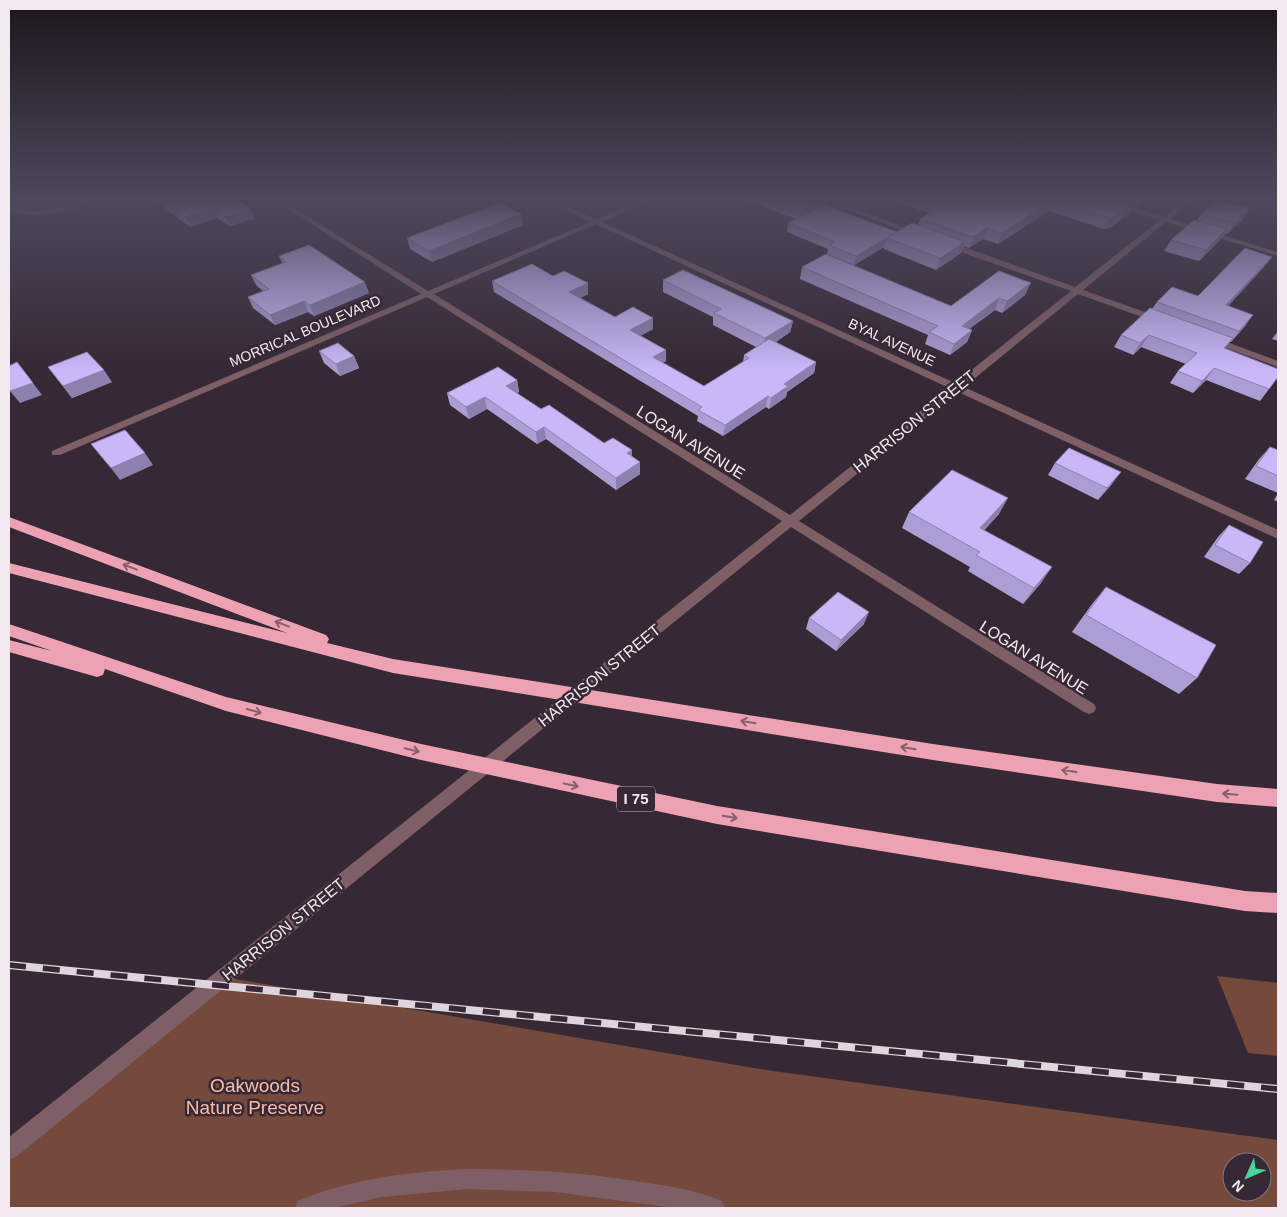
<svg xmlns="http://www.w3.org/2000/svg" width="1287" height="1217" font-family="Arial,sans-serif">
	<rect width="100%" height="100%" fill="#372835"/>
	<!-- green -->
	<g fill="#75493b" fill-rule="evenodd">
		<polygon points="1217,976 1278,983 1278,1056 1248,1053"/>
		<path d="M224 977 766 1070 1278 1140V1208H9V1150ZM1232 1162H1262V1192H1232Z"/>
	</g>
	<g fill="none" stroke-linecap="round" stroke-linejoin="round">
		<!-- minor -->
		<g fill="#7e5f66" fill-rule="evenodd">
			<path d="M84 200H93C74 213 31 220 9 211V207C38 216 56 208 84 200Z"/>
			<path d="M274 200H281L428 291 590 222 546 200H554L596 219 642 200H650L602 222 955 383 1071 291 944 246V242H950L1075 287 1160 220 1098 200H1107L1164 217 1185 200H1192L1170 219 1278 252V256L1166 222 1083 290 1162 318V322H1156L1078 294 964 387 1278 530V539L958 392 799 521 1094 704 1096 708 1094 712 1089 714 1084 712 791 527 16 1157 9 1160V1137L782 521 427 297 60 455H52V451L421 294ZM596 224 949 388 790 515 434 294Z"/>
			<polygon points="822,200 830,200 923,234 916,236"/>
			<polygon points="1210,338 1216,338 1278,361 1278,367 1210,342"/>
			<path d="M468 1169C528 1169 588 1173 648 1183 673 1187 699 1191 722 1201L725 1208H675L555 1192 468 1189 382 1197 334 1208H295L298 1201C352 1178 409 1172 468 1169Z"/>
		</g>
		<!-- highway -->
		<g fill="#eda2b4" fill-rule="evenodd">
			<polygon points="9,517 326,635 329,639 327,643 393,659 933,744 1217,784 1278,789 1278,807 1217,802 933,760 393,673 9,573 9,563 287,633 9,527"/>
			<polygon points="9,624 226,697 421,744 717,806 1245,891 1278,893 1278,913 1245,911 717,824 421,760 226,711 105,669 103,675 97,677 9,652 9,640 52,651 9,636"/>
		</g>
		<defs>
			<polyline id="rail" points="9,965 1278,1089"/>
		</defs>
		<!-- rail casing -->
		<use href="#rail" stroke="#ded5dd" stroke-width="8"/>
		<!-- rail -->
		<use href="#rail" stroke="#372835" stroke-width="5.5" stroke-dasharray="17" stroke-linecap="butt"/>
	</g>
	<!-- wall -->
	<g fill="#ad9dd5">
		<polygon points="154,200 237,200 255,218 230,226 217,218 190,227"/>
		<polygon points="746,200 829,200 828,204 826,205 897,232 918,225 920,219 929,213 891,200 1146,200 1137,207 1133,206 1130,212 1110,228 1104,229 1049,211 998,244 983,239 969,248 964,246 961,253 936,270 884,249 884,247 854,265 827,254 828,249 787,232 788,223 795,219"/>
		<polygon points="1250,208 1243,219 1227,234 1225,234 1220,240 1199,261 1164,251 1171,240 1197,220 1201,214"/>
		<polygon points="523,225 432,262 410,249 407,238"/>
		<polygon points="279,256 369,293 314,316 308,312 275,325 253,308 248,297 263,291 256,285 251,275 282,263"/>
		<polygon points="1272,257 1264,267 1228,306 1246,325 1231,342 1230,342 1225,348 1269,389 1260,401 1206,380 1193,393 1170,383 1178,371 1186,364 1141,347 1133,355 1114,347 1121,335 1152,309 1157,302 1198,296"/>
		<polygon points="802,267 951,306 999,271 1025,295 1002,313 995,310 969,329 972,330 967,342 950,355 925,344 928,335 800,279"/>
		<polygon points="553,276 588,283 588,294 580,298 615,317 653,318 653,329 640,336 666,350 666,361 662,363 704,386 743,362 744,355 756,347 713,325 713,317 663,292 663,280 793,321 790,332 776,342 816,362 814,373 787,392 786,397 769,409 766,407 723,436 697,421 698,416 494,292 492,281"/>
		<polygon points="1278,331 1278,341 1272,339"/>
		<polygon points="319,351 354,356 359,368 340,376 324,363"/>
		<polygon points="48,367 112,382 72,398"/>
		<polygon points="517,380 519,392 517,393 541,409 604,443 632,450 632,457 640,462 640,474 616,490 546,439 537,444 487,409 469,419 450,405 447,393"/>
		<polygon points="1270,447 1278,450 1278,502 1274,500 1278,493 1245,479 1259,459"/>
		<polygon points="1055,463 1112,484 1098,500 1048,475"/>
		<polygon points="909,512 999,514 984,530 1041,583 1023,604 968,571 970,567 902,528"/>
		<polygon points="1229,525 1250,563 1239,574 1204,557 1218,537"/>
		<polygon points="1106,587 1197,678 1179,694 1072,632 1092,604"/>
		<polygon points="809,618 864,624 836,651 806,629"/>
	</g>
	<!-- shaded-wall -->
	<g fill="#8d80ae">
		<polygon points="819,200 829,200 828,204 798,220 799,210"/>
		<polygon points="1054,200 1049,211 998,244 1002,233"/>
		<polygon points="1140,200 1146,200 1137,207"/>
		<polygon points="1135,202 1130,212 1110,228 1104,229 1109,218"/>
		<polygon points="213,208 217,218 190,227 185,217"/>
		<polygon points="1250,208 1243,219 1227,234 1234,223"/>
		<polygon points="251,209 255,218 230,226 225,217"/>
		<polygon points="521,214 523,225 432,262 429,251"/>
		<polygon points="987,228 983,239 969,248 973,237"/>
		<polygon points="1227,229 1220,240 1199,261 1206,250"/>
		<polygon points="887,238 884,247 854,265 856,256"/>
		<polygon points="965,242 961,253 936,270 940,258"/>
		<polygon points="1272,257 1264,267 1219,316 1226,305"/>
		<polygon points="365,282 369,293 314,316 310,305"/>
		<polygon points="588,283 588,294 570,303 569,292"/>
		<polygon points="1031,283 1025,295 1002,313 1007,301"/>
		<polygon points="999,298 995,310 957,338 962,326"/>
		<polygon points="304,301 308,312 275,325 270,315"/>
		<polygon points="1253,315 1246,325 1231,342 1239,331"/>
		<polygon points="653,318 653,329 631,341 630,330"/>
		<polygon points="793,321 790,332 763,350 765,338"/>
		<polygon points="972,330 967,342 950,355 954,344"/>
		<polygon points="1149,335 1141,347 1133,355 1140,343"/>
		<polygon points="666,350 666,361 652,368 653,357"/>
		<polygon points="354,356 359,368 340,376 336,364"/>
		<polygon points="17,362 42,395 20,403 10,391"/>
		<polygon points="816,362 814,373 787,392 786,397 769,409 771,398 784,384"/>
		<polygon points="1214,368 1206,380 1193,393 1202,381"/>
		<polygon points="104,370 112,382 72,398 63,386"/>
		<polygon points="517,380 519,392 508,398 506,386"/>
		<polygon points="768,396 766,407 723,436 725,425"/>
		<polygon points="485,397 487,409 469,419 466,407"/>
		<polygon points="544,427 546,439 537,444 536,432"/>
		<polygon points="632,450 632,462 627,453"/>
		<polygon points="145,453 153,465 120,480 111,468"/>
		<polygon points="640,462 640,474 616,490 616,478"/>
		<polygon points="1121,472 1112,484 1098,500 1107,488"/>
		<polygon points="1008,498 999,514 972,544 980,528"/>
		<polygon points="1052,567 1041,583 1023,604 1034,588"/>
		<polygon points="869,612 864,624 836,651 841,640"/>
	</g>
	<!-- building -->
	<g fill="#c9b7f8" stroke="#8d80ae">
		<polygon points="162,200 237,200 251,209 225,217 213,208 185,217"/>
		<polygon points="773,200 819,200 799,210"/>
		<polygon points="924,200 1128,200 1135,202 1115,217 1109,218 1054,200 1002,233 987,228 973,237 920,219 942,206"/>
		<polygon points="1217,200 1219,200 1250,208 1234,223 1201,214"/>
		<polygon points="499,203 521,214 429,251 407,238"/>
		<polygon points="824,205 897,232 856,256 829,245 835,242 788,223"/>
		<polygon points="1194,220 1227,229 1206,250 1171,240"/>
		<polygon points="912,223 965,242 940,258 887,238"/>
		<polygon points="309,245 365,282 310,305 304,301 270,315 248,297 269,289 251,275 286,262 279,256"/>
		<polygon points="1245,248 1272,257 1226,305 1253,315 1239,331 1157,302 1172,287 1198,296"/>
		<polygon points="826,254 951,306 999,271 1031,283 1007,301 999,298 962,326 972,330 954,344 929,332 938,326 802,267"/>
		<polygon points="532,264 553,276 564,271 588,283 569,292 615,317 633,307 653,318 630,330 666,350 653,357 704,386 749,358 744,355 769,339 816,362 784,384 788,386 771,398 768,396 725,425 698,410 702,407 492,281"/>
		<polygon points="683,270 793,321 765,338 714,313 721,309 663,280"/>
		<polygon points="1150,308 1233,338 1224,348 1278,369 1278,377 1269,389 1214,368 1202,381 1178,371 1197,353 1149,335 1140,343 1121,335"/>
		<polygon points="338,343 354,356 336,364 319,351"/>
		<polygon points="87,352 104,370 63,386 48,367"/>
		<polygon points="17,362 33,383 10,391 9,389 9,366"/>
		<polygon points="498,367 517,380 506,386 541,409 549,405 604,443 613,438 632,450 627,453 640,462 616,478 544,427 536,432 485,397 466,407 447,393"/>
		<polygon points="125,430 145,453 111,468 91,444"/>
		<polygon points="1270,447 1278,450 1278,476 1256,466"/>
		<polygon points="1069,448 1121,472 1107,488 1055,463"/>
		<polygon points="952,470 1008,498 980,528 1052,567 1034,588 976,555 980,552 909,512"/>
		<polygon points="1229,525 1263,542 1250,563 1215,545"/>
		<polygon points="1106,587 1216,645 1197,678 1086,615"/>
		<polygon points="838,592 869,612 841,640 809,618"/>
	</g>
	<!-- one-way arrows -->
	<defs><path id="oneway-shaft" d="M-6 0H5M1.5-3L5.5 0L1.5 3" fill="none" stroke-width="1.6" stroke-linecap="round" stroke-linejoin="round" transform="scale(1.25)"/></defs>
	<g stroke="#895f6e">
		<use href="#oneway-shaft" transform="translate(130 567) rotate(-159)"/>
		<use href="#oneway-shaft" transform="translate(282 624) rotate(-159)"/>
		<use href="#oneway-shaft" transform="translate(254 711) rotate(15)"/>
		<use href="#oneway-shaft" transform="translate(748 722) rotate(-171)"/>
		<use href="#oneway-shaft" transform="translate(908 748) rotate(-171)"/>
		<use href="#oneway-shaft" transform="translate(412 750) rotate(13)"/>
		<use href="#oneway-shaft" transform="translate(1069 771) rotate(-172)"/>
		<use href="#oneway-shaft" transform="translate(571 785) rotate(12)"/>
		<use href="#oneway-shaft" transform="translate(1230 794) rotate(-175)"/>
		<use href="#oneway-shaft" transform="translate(730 817) rotate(9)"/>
	</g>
	<!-- sky -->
	<linearGradient id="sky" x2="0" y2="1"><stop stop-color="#1e161d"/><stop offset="0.54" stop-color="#4d485c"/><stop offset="1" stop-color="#4d485c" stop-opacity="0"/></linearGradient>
	<rect width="1287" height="370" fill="url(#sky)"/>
	<g text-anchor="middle" stroke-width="5" stroke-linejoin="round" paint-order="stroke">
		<!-- far-street labels -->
		<g font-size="14" fill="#f2e9f1" stroke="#372835">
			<text transform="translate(305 331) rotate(-23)" y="5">MORRICAL BOULEVARD</text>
			<text transform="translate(892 342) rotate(25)" y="5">BYAL AVENUE</text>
		</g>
		<!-- shield labels -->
		<rect fill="#372835" stroke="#baafb9" stroke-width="1" x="617" y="786.5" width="38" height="25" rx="4"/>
		<g font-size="15" font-weight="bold" fill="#f2e9f1">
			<text x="636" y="804">I 75</text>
		</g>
		<!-- street labels -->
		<g font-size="16" fill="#f2e9f1" stroke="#372835">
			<text transform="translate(914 421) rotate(-39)" y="6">HARRISON STREET</text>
			<text transform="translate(691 442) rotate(32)" y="6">LOGAN AVENUE</text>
			<text transform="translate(1034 657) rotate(32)" y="6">LOGAN AVENUE</text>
			<text transform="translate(599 675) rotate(-39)" y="6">HARRISON STREET</text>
			<text transform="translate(283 929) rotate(-39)" y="6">HARRISON STREET</text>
		</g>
		<!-- near-park labels -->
		<g font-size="19" fill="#f7bcaa" stroke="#372835">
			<text x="255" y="1092">Oakwoods<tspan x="255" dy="22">Nature Preserve</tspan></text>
		</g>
	</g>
	<!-- border -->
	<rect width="1287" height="1217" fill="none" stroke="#f2e9f1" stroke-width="20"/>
	<!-- north arrow -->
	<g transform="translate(1247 1177) rotate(225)"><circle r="24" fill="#372835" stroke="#827580"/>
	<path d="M0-4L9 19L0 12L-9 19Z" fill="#48d49d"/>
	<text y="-8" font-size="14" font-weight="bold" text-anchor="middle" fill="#f2e9f1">N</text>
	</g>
</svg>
